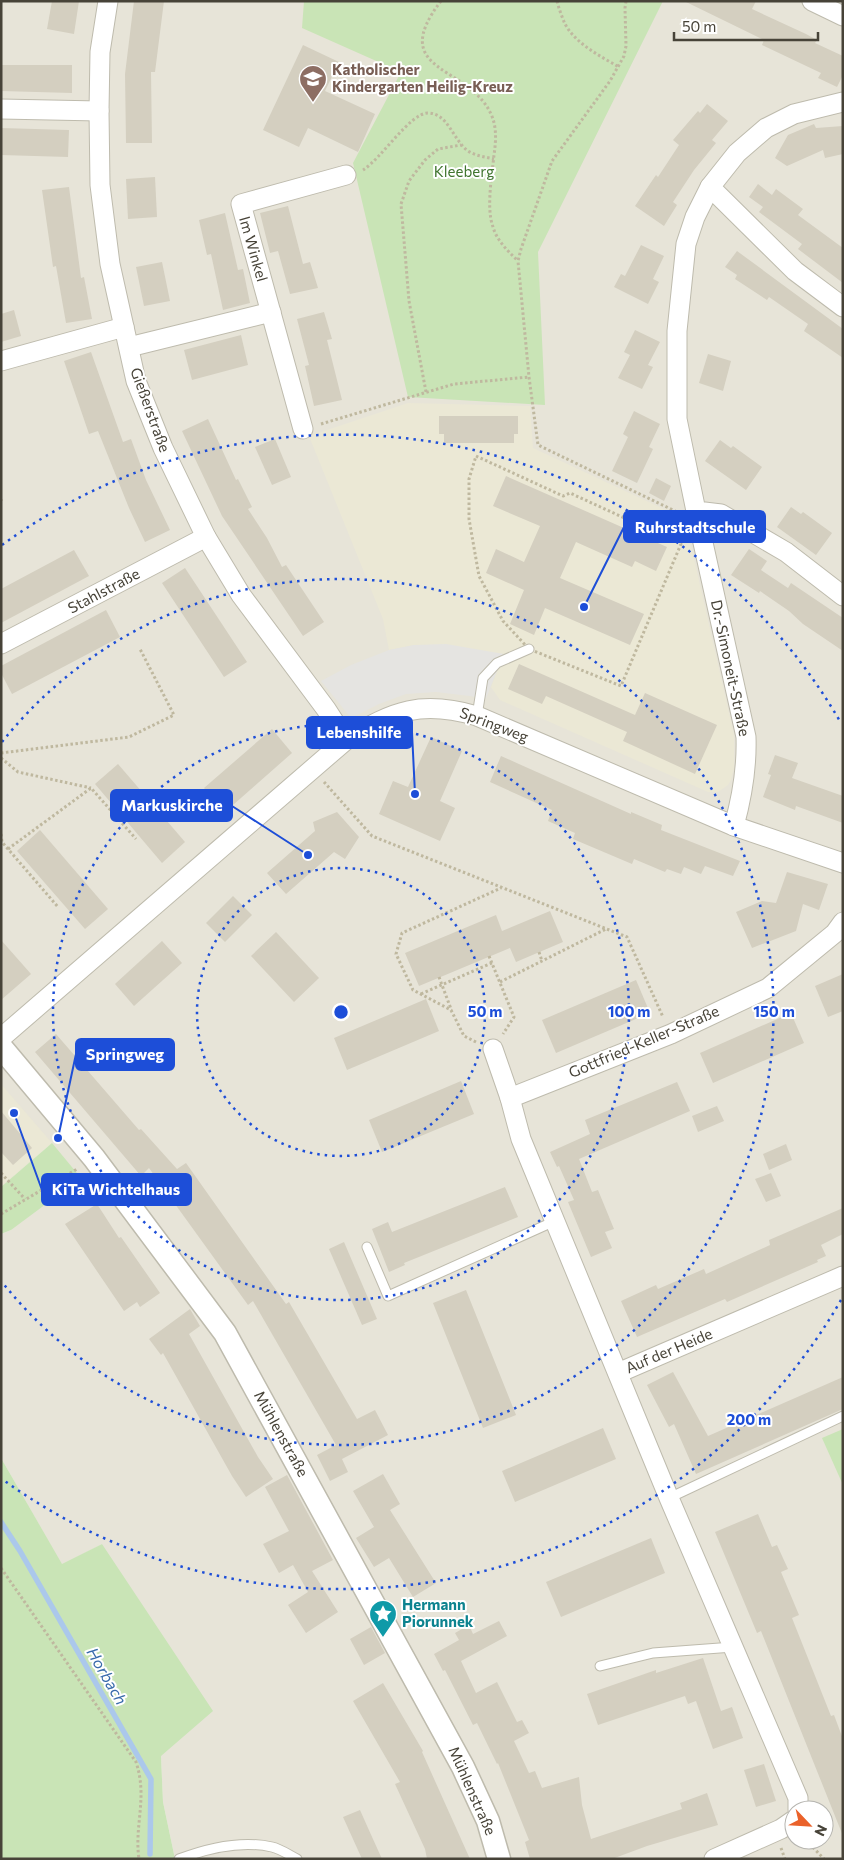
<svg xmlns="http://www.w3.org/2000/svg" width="844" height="1860" font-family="Commissioner,sans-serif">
	<rect width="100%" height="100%" fill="#f3f2ea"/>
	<!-- residential -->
	<path fill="#e7e4d8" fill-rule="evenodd" d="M1 1H843V1859H175L163 1802 161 1756 102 1544 62 1565 1 1458V1234L11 1230 51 1143 1 1187ZM794 1810H824V1840H794Z"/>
	<!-- education -->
	<g fill="#ebe8d5">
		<polygon points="408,403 530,406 533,448 685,519 734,735 734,768 731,780 728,785 718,792 708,792 500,700 491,687 503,655 414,645 389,650 383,619 309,436"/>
		<polygon points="1,1084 52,1143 1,1187"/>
	</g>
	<!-- green -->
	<g fill="#c9e4b6">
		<polygon points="304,1 663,1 538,252 545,405 408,397 353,163 401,72 302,28"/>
		<polygon points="52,1143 81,1178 11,1230 1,1234 1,1187"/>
		<polygon points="843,1429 843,1485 822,1438"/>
		<polygon points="1,1458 62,1564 102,1544 213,1711 161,1756 163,1802 175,1859 1,1859"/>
	</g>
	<!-- parking -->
	<polygon fill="#e5e4e1" points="446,644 504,654 486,698 436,692 406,694 379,704 351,718 321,681 351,665 389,650 414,645"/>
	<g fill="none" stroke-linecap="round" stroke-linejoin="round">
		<!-- stream -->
		<polyline stroke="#abc8eb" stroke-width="5.5" points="1,1522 20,1551 151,1779 150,1854"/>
	</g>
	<!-- building -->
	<g fill="#d4cfc0">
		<polygon points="52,1 79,1 74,34 47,29"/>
		<polygon points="134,1 164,1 155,72 151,72 152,143 126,143 125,74"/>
		<polygon points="684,1 756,1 752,9 806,34 817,40 815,43 843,56 843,75 837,87 818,78 821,73 762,45 764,40"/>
		<polygon points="303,45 339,62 325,91 375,114 358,152 308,128 299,147 263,130"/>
		<polygon points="1,65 72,65 72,93 1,91"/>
		<polygon points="707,104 728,121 712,140 716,143 694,170 673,202 677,205 664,226 635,206 656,175 658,177 679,145 673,140 698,111 700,113"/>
		<polygon points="814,124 816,128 843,126 843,154 825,158 823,150 787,166 775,158 788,135"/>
		<polygon points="1,128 69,130 68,157 1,155"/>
		<polygon points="155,177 157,217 128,219 126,179"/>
		<polygon points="758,184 772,195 776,189 803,209 798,215 843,248 843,283 798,249 802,244 759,212 763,207 749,197"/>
		<polygon points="69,187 81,278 84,277 92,319 66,323 56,266 53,267 42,190"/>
		<polygon points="288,206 303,264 310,262 318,288 290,294 278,251 270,253 260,213"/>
		<polygon points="225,213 238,270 243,269 250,303 223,310 211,254 207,255 199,220"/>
		<polygon points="641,245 664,256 653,279 659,282 648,304 614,287 621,274 625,276"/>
		<polygon points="737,251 843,329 843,358 804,331 808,324 769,297 767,300 735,279 737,275 725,267"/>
		<polygon points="162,262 170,301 144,306 136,267"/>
		<polygon points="14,310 21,336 1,342 1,314"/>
		<polygon points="324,312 332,339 327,340 342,400 314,406 305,366 309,365 297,319"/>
		<polygon points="635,330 660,342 648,365 653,367 642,389 618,378 630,355 624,352"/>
		<polygon points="241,335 248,365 192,380 184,350"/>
		<polygon points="91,352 123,442 131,439 146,480 170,530 145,542 129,508 98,431 89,434 64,361"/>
		<polygon points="708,354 731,361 723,391 699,383"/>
		<polygon points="634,411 660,424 649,447 653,449 637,483 612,471 628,437 623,434"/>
		<polygon points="439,416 518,416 518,434 514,434 514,443 444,443 444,434 439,434"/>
		<polygon points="208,419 236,480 238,479 252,507 248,509 267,538 282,567 286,565 324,622 303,636 222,516 182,431"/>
		<polygon points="275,439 291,477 272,485 255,447"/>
		<polygon points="720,440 731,448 733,446 762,467 746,490 705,461"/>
		<polygon points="506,476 667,547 656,571 635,561 632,567 576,542 560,578 644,614 630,645 545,608 534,635 510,624 524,590 486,573 496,549 524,562 540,526 493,506"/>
		<polygon points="656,478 671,486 664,501 649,493"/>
		<polygon points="791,507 801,514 803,512 832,533 816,555 777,527"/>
		<polygon points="749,549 767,561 761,570 788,588 791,583 843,618 843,651 803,624 789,611 760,591 759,593 731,575"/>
		<polygon points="74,550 89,576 1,623 1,589"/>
		<polygon points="185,568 247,662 224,677 162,583"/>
		<polygon points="106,610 120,637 12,694 1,673 1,666"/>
		<polygon points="519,664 635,715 645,693 717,725 695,774 623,741 627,732 546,696 542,704 508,689"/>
		<polygon points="272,729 292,753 225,812 204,788"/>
		<polygon points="431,737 462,751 440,801 455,808 440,841 379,814 393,781 408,787"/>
		<polygon points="775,755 798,763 792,778 843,796 843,823 796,806 795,810 763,797 771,775 768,774"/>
		<polygon points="501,756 631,814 631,812 662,825 661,830 740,861 733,876 705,866 701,874 684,867 681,874 667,869 665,872 634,859 632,864 573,839 575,833 548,821 552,810 490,782"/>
		<polygon points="118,764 185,842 162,863 95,784"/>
		<polygon points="337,812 359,837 345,859 334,852 286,894 267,873 315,831 313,822"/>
		<polygon points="40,830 108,909 85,929 17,851"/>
		<polygon points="787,872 828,884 819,910 803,904 796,931 752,948 736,912 762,901 776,903"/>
		<polygon points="233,896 252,915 225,942 206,923"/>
		<polygon points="550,911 563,942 516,962 510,948 419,986 405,953 496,915 502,931"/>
		<polygon points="276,932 319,978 294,1002 251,956"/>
		<polygon points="1,940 31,974 1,1000"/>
		<polygon points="162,941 182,963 134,1006 115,984"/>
		<polygon points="843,974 843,1011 828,1017 815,986"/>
		<polygon points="636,980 650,1013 556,1053 542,1020"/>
		<polygon points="426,999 439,1031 347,1070 334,1038"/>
		<polygon points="791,1013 804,1043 713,1083 700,1053"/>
		<polygon points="56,1034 139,1130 141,1129 177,1169 186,1163 286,1304 289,1302 357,1419 375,1410 388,1435 342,1459 348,1472 330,1481 317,1455 336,1445 253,1301 248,1305 149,1168 141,1176 35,1052"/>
		<polygon points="461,1081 474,1114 382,1152 369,1120"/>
		<polygon points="677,1082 690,1111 579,1159 592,1192 598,1190 614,1229 605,1232 612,1248 591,1257 568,1202 574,1200 559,1166 557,1167 550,1152 590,1134 585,1120"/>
		<polygon points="717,1106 724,1121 698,1132 692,1116"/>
		<polygon points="1,1111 32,1148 13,1165 1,1152"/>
		<polygon points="786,1144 792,1160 769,1170 763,1154"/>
		<polygon points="771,1173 781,1196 766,1202 755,1179"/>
		<polygon points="505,1187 518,1217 404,1263 405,1265 389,1272 372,1229 388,1222 392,1232"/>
		<polygon points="97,1204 119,1238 121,1237 160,1293 140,1307 137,1302 124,1311 65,1224"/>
		<polygon points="843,1208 843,1234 821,1245 826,1256 817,1260 818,1262 727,1302 725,1299 637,1337 621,1301 656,1285 658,1289 704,1269 706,1274 770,1245 769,1240"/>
		<polygon points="344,1242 377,1319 362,1325 329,1249"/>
		<polygon points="466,1290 516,1415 483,1428 433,1303"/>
		<polygon points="190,1309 200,1326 189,1334 258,1457 273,1479 246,1497 232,1476 163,1353 161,1355 149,1339"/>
		<polygon points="673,1372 708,1436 843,1377 843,1409 696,1474 674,1424 669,1427 647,1385"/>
		<polygon points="603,1428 616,1459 515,1502 502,1471"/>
		<polygon points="383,1474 400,1504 390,1510 436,1583 413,1597 389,1558 374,1567 356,1538 374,1527 353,1491"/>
		<polygon points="287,1475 333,1560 312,1571 338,1612 306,1633 288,1605 308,1592 293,1565 279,1573 263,1544 289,1531 265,1487"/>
		<polygon points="758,1514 772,1547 777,1545 788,1569 781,1572 799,1615 792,1618 831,1716 834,1715 843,1739 843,1836 761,1631 757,1633 715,1532"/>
		<polygon points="651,1538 665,1573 561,1617 546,1582"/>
		<polygon points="499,1621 507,1636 461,1661 476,1693 497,1682 517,1722 522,1720 529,1733 514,1741 529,1773 535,1771 542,1788 579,1777 582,1805 591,1839 682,1809 680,1803 707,1793 718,1825 647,1846 612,1859 530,1859 525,1842 529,1840 498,1763 497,1764 477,1723 473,1725 445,1670 443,1671 434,1654 459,1640 455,1633 469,1625 473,1634"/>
		<polygon points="371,1627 385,1653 364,1665 350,1639"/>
		<polygon points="703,1658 721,1711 732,1707 743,1738 713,1749 696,1701 688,1704 685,1696 598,1725 587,1694 656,1670 656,1673"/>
		<polygon points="383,1683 423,1751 422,1752 470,1859 427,1859 425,1849 395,1784 400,1782 353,1701"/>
		<polygon points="764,1764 776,1801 756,1807 744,1770"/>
		<polygon points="360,1810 368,1828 382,1859 362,1859 343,1817"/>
	</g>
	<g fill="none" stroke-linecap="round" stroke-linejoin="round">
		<defs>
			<g id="service">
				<polyline points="477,716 483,678 497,663 529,649"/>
				<polyline points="367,1247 388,1296 555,1221"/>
				<polyline points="669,1498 843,1416"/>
				<polyline points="600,1666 653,1653 733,1647"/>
				<path d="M179 1859C208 1848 241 1840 272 1847 281 1849 289 1855 297 1859"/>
			</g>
			<g id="minor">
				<polyline points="108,1 100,52 99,111 100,185 110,264 136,381 163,448 206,537 241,595 326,709 346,740"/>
				<polyline points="812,1 843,16"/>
				<polyline points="843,102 794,114 766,128 737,153 710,187 695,217 686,244 677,331 677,419 696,511 721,514 786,552 843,596"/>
				<polyline points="1,109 99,111"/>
				<polyline points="710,187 795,271 843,307"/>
				<polyline points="129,347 271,312"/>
				<polyline points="1,361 124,327"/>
				<polyline points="303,429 241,204 346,175"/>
				<path d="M696 511 746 737C747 767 742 797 734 826"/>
				<polyline points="1,644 206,537"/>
				<path d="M1 1038 346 740C394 710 422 700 477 716L734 826 843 863"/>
				<polyline points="493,1049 510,1098 521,1139 669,1498 798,1798 798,1810"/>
				<polyline points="510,1098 671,1034 768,988 835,933 843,922"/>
				<polyline points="618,1373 843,1276"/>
				<polyline points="714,1859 781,1829 794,1820"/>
			</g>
			<polyline id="tertiary" points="1,1047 94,1158 225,1333 463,1767 488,1821 499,1859"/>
		</defs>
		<!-- service casing -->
		<use href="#service" stroke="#bebbad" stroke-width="11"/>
		<!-- minor casing -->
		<use href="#minor" stroke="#bebbad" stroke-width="21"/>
		<!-- tertiary casing -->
		<use href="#tertiary" stroke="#bebbad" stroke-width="25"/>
		<!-- path -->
		<g stroke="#bfb89f" stroke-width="3" stroke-dasharray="2.5 2.5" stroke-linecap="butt">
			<path d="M441 1C386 73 468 64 491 114 497 127 496 141 494 155 492 175 486 208 493 227 497 241 508 251 518 261"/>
			<path d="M557 1C559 9 562 17 565 24 576 44 600 56 619 67"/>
			<polyline points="626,1 625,8 626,46 624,56 610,81 552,161 521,249 518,261 529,377 538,445 677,512"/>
			<path d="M363 170C382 158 410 113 428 113 448 113 453 140 468 151 476 156 485 157 494 159"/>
			<polyline points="426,392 409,301 401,204 409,181 425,160 438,149 461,145"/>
			<polyline points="321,424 454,384 529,377"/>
			<polygon points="476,456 563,496 570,493 681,544 621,686 529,649 503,621 479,576 469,519 469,479"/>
			<polyline points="1,500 2,499"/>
			<polyline points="1,753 129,737 174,715 140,649"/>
			<polyline points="1,758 18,772 91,788"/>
			<polyline points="324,782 372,836 627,937 663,1017"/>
			<polyline points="1,834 2,842 58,907"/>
			<polyline points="8,849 91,788 136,839"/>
			<polyline points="539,952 542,961"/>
			<polyline points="489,956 514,1017 503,1034"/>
			<polyline points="439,977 451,1009"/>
			<polyline points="500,982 606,929"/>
			<polyline points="421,994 492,963"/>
			<polyline points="476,1042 464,1036 451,1010 413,990 396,954 402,933 501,888"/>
			<polyline points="1,1173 25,1199"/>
			<polyline points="1,1214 77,1169"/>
			<path d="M1 1568 136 1762C148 1798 134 1825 139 1859"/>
			<polyline points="806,1840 824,1859"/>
			<polyline points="781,1848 785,1859"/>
		</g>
		<!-- service -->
		<use href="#service" stroke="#fff" stroke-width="9"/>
		<!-- minor -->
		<use href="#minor" stroke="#fff" stroke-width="19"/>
		<!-- tertiary -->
		<use href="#tertiary" stroke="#fff" stroke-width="22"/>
	</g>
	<!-- distance rings -->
	<g fill="none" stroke="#1d4ed8" stroke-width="2.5" stroke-dasharray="2.5 5">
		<circle cx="341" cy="1012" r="144"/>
		<circle cx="341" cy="1012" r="288"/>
		<path d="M2 742A433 433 0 1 1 2 1282"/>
		<path d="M841 1300A577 577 0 0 1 2 1479M2 545A577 577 0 0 1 841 723"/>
	</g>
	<!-- icons -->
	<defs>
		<symbol id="school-pin" viewBox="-11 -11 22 30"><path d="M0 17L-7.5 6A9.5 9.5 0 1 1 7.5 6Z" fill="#8d6e63" stroke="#fff"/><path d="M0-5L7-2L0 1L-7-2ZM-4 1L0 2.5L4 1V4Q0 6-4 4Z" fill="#fff"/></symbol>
		<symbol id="sight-pin" viewBox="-11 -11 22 30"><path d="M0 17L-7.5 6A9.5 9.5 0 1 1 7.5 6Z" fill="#0f9aa8" stroke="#fff"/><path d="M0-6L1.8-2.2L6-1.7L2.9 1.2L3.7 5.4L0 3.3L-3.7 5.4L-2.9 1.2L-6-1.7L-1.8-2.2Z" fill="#fff"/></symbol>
	</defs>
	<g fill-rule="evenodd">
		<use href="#school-pin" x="297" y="63" width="32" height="43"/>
		<use href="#sight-pin" x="367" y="1598" width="32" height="43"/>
	</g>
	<g text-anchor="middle" stroke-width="4" stroke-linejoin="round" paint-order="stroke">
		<!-- education labels -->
		<g font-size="15" font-weight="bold" fill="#785e54" stroke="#fff" text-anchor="start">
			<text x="332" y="75">Katholischer<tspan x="332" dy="17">Kindergarten Heilig-Kreuz</tspan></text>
		</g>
		<!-- park labels -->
		<g font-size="15" fill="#40752f" stroke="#fff">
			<text x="464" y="177">Kleeberg</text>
		</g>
		<!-- street labels -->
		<g font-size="15" fill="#474338" stroke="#fff">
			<text transform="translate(253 249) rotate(74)" y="5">Im Winkel</text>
			<text transform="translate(150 410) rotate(70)" y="5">Gießerstraße</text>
			<text transform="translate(104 591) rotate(-28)" y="5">Stahlstraße</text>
			<text transform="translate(730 668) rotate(78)" y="5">Dr.-Simoneit-Straße</text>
			<text transform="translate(494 725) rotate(21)" y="5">Springweg</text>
			<text transform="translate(644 1042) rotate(-23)" y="5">Gottfried-Keller-Straße</text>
			<text transform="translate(669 1351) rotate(-23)" y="5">Auf der Heide</text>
			<text transform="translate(281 1434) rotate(61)" y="5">Mühlenstraße</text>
			<text transform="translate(472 1791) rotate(66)" y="5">Mühlenstraße</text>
		</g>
		<!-- culture labels -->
		<g font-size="15" font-weight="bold" fill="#0d838f" stroke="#fff" text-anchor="start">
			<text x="402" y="1610">Hermann<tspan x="402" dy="17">Piorunnek</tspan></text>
		</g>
		<!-- water labels -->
		<g font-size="16" font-style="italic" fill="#396bab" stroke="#fff">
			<text transform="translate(107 1676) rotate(60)" y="6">Horbach</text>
		</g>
	</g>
	<circle cx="341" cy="1012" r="8" fill="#1d4ed8" stroke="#fff" stroke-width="2.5"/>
	<g font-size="15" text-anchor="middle" font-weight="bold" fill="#1d4ed8" stroke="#fff" stroke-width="4" stroke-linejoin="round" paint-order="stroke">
		<text x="485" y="1017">50 m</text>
		<text x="629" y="1017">100 m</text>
		<text x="774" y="1017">150 m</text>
		<text x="749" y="1425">200 m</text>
	</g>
	<!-- callouts -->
	<path fill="none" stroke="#1d4ed8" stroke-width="2" d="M584 607L624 527M415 794L412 732M308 855L232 806M58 1138L76 1054M14 1113L42 1190"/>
	<g fill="#1d4ed8" stroke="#fff" stroke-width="2">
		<circle cx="584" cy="607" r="5"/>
		<circle cx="415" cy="794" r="5"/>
		<circle cx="308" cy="855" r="5"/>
		<circle cx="58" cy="1138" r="5"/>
		<circle cx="14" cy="1113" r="5"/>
	</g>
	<g fill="#1d4ed8" stroke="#1d4ed8" stroke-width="2">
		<rect x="624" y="511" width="141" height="31" rx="5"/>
		<rect x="307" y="717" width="105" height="31" rx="5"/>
		<rect x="111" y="790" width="121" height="31" rx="5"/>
		<rect x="76" y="1039" width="98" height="31" rx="5"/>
		<rect x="42" y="1174" width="149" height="31" rx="5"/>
	</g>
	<g font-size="16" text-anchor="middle" font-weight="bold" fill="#fff">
		<text x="695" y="533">Ruhrstadtschule</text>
		<text x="359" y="738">Lebenshilfe</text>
		<text x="172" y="811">Markuskirche</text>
		<text x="125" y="1060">Springweg</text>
		<text x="116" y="1195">KiTa Wichtelhaus</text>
	</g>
	<!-- border -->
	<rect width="844" height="1860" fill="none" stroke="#474338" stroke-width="5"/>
	<!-- north arrow -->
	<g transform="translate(809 1825) rotate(115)"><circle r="24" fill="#ffffff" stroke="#b5b4af"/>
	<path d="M0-4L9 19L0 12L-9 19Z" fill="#ea622a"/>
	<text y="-8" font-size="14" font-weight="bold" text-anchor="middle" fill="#474338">N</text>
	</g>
	<!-- scale -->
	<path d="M674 32v8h144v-8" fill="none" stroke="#474338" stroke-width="2.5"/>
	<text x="682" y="32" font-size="15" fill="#474338" stroke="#ffffff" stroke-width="4" paint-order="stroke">50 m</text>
</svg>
